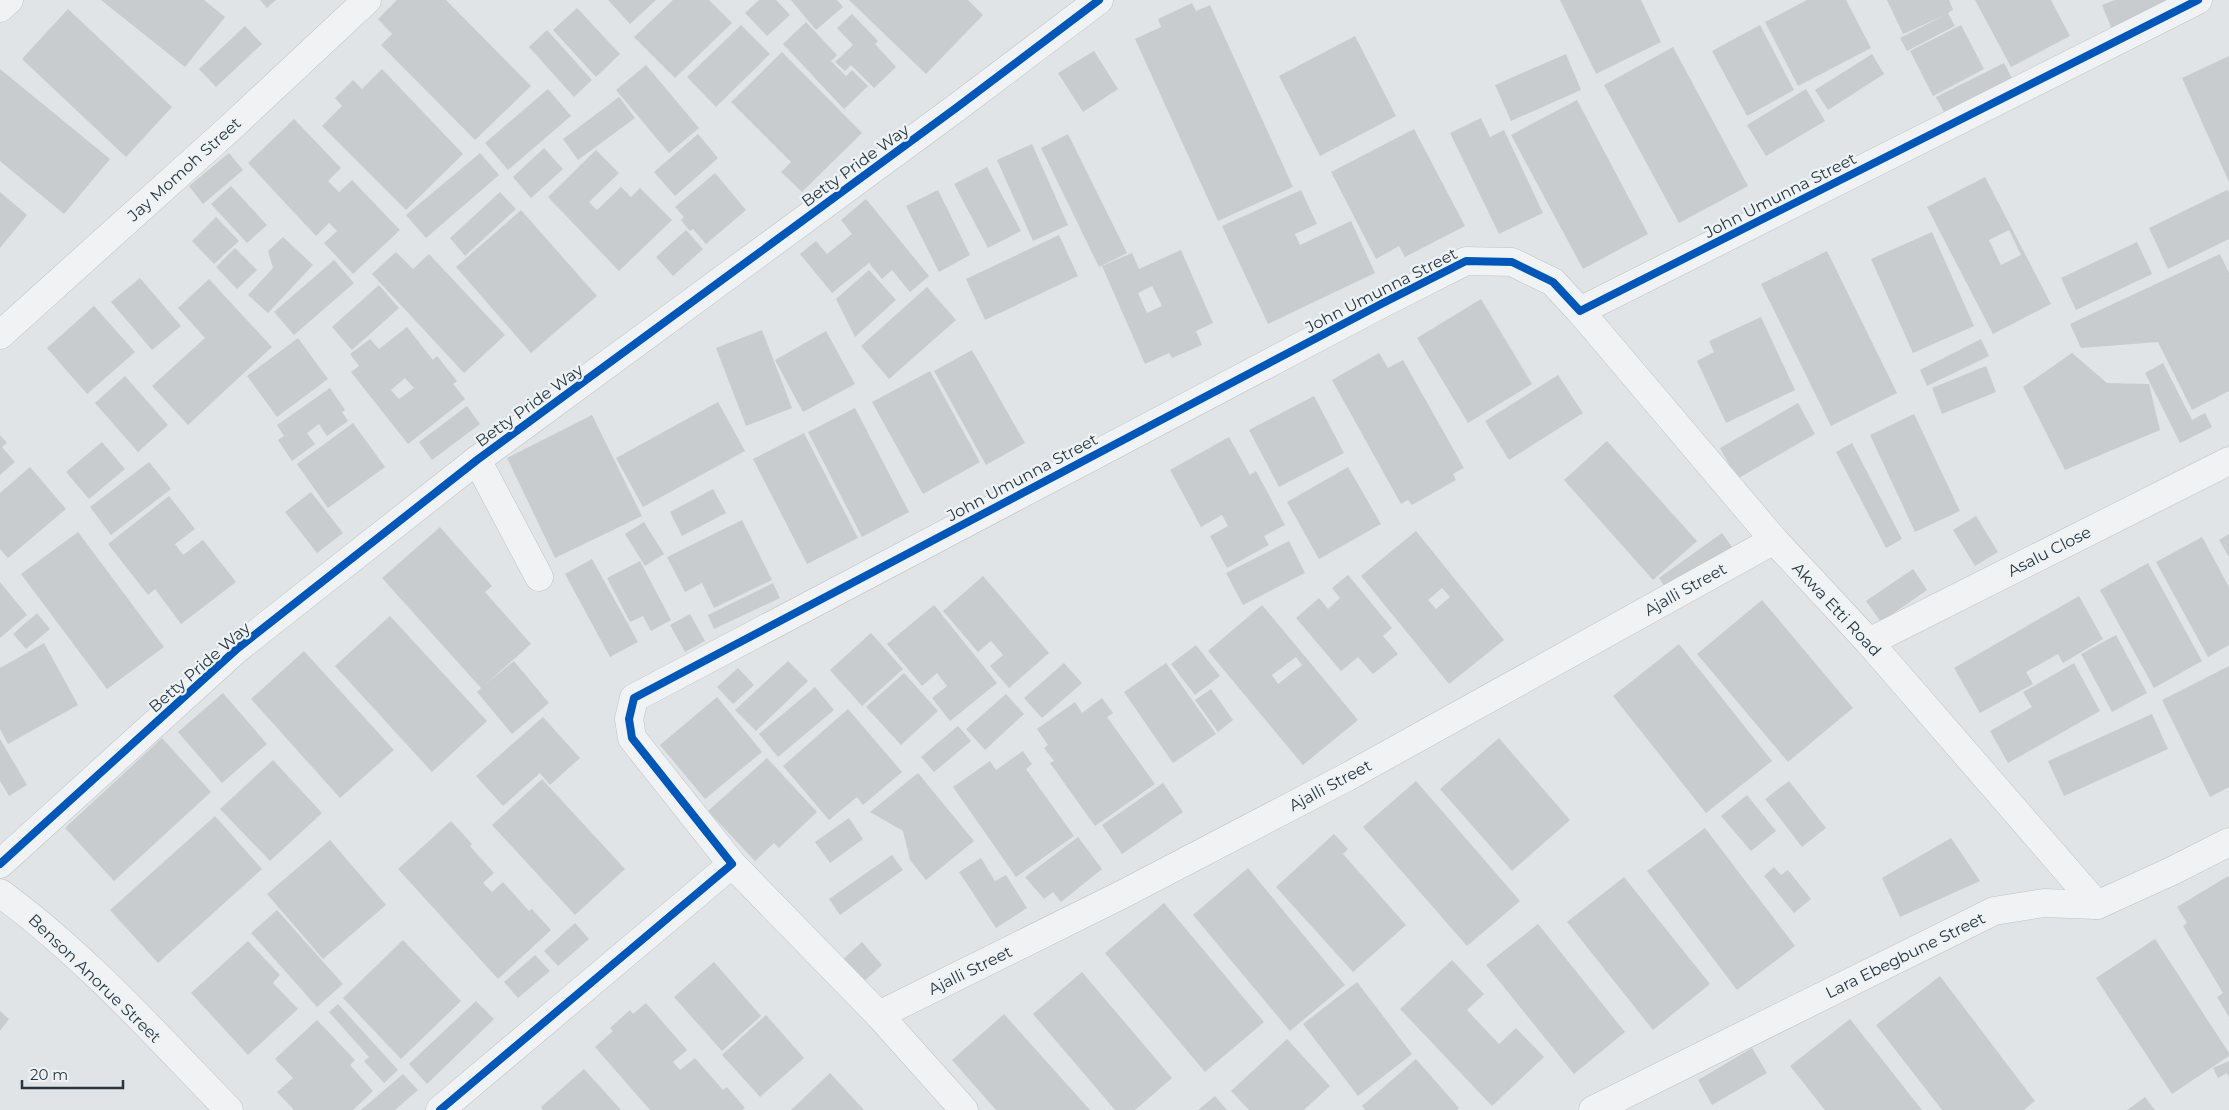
<svg xmlns="http://www.w3.org/2000/svg" width="2229" height="1110" font-family="Montserrat,sans-serif">
	<rect width="100%" height="100%" fill="#e1e4e7"/>
	<!-- building -->
	<g fill="#c9cccf" fill-rule="evenodd">
		<polygon points="101,0 204,0 225,17 185,67"/>
		<polygon points="260,0 276,0 267,8"/>
		<polygon points="397,0 446,0 531,86 475,140 381,45 392,34 378,19"/>
		<polygon points="608,0 656,0 630,24"/>
		<polygon points="673,0 709,0 732,23 675,78 634,37"/>
		<polygon points="759,0 776,0 790,15 767,36 745,13"/>
		<polygon points="791,0 837,0 843,7 816,30"/>
		<polygon points="849,0 968,0 983,15 926,74"/>
		<polygon points="1560,0 1641,0 1661,42 1596,74"/>
		<polygon points="1807,0 1846,0 1871,48 1798,86 1765,22"/>
		<polygon points="1887,0 1949,0 1953,10 1948,13 1955,26 1907,51 1900,38 1945,15 1903,34"/>
		<polygon points="1975,0 2051,0 2070,36 2011,67"/>
		<polygon points="2115,0 2175,0 2113,32 2102,5"/>
		<polygon points="1192,3 1196,11 1210,5 1293,187 1218,221 1135,39 1161,27 1158,19"/>
		<polygon points="577,8 620,54 596,77 553,30"/>
		<polygon points="68,9 172,107 126,157 22,59"/>
		<polygon points="852,14 878,41 875,44 896,67 874,88 851,65 845,71 835,62 853,45 837,28"/>
		<polygon points="806,22 837,55 831,61 846,76 852,70 868,86 844,109 783,44"/>
		<polygon points="741,25 770,54 716,107 687,77"/>
		<polygon points="1760,25 1794,90 1747,116 1712,51"/>
		<polygon points="1961,25 1984,69 1933,96 1910,51"/>
		<polygon points="245,26 262,44 216,87 199,69"/>
		<polygon points="547,30 592,80 574,97 529,47"/>
		<polygon points="1355,36 1396,116 1320,156 1279,76"/>
		<polygon points="1673,47 1748,186 1679,223 1604,85"/>
		<polygon points="1094,51 1118,89 1083,112 1058,73"/>
		<polygon points="782,52 862,133 802,192 781,172 791,162 731,102"/>
		<polygon points="1566,54 1581,90 1511,121 1495,85"/>
		<polygon points="1872,54 1884,74 1828,110 1815,90"/>
		<polygon points="2229,56 2229,182 2182,78"/>
		<polygon points="2004,63 2014,82 1946,116 1936,97"/>
		<polygon points="646,65 699,128 669,153 616,90"/>
		<polygon points="0,69 110,159 64,214 0,161"/>
		<polygon points="382,69 463,154 406,210 322,126 342,106 335,98 353,80 362,89"/>
		<polygon points="548,89 571,116 508,170 485,143"/>
		<polygon points="1806,89 1825,121 1766,156 1747,125"/>
		<polygon points="619,97 635,118 578,160 563,139"/>
		<polygon points="1577,100 1648,234 1583,269 1511,135"/>
		<polygon points="1481,118 1490,137 1504,130 1543,213 1499,234 1450,133"/>
		<polygon points="294,119 341,168 328,181 339,192 352,180 400,230 353,274 324,243 337,231 329,223 316,236 248,163"/>
		<polygon points="1414,129 1465,226 1405,257 1399,246 1376,259 1331,172"/>
		<polygon points="698,134 718,158 675,196 654,172"/>
		<polygon points="1068,134 1127,253 1099,267 1041,148"/>
		<polygon points="1032,144 1068,225 1033,241 997,160"/>
		<polygon points="544,148 563,169 531,198 513,177"/>
		<polygon points="596,150 619,173 589,202 597,210 621,187 631,197 640,188 672,220 619,271 548,197"/>
		<polygon points="229,153 243,170 203,204 189,186"/>
		<polygon points="480,153 499,175 426,238 406,215"/>
		<polygon points="987,167 1021,231 988,248 954,184"/>
		<polygon points="715,173 746,210 706,244 693,229 690,231 681,220 684,217 675,207"/>
		<path d="M1985 177 2051 304 1993 334 1927 207ZM2009 230 2021 255 2001 265 1989 240Z"/>
		<polygon points="231,186 267,225 247,243 211,204"/>
		<polygon points="938,190 970,255 939,272 906,206"/>
		<polygon points="1301,190 1317,224 1295,234 1300,245 1351,221 1375,273 1268,324 1222,226"/>
		<polygon points="2227,190 2229,193 2229,239 2168,269 2149,228"/>
		<polygon points="0,192 27,215 0,248"/>
		<polygon points="500,192 516,209 465,256 450,238"/>
		<polygon points="866,199 929,276 910,292 892,270 882,279 869,263 832,293 800,254 816,241 827,254 852,234 841,220"/>
		<polygon points="521,210 597,296 531,353 456,267"/>
		<polygon points="216,217 239,241 214,264 192,241"/>
		<polygon points="686,230 703,249 673,276 656,257"/>
		<polygon points="1932,232 1974,326 1913,353 1871,259"/>
		<polygon points="1059,235 1078,276 985,320 966,279"/>
		<polygon points="283,237 313,265 268,313 248,295 273,268 268,251"/>
		<polygon points="2137,242 2152,274 2076,310 2061,278"/>
		<polygon points="235,248 257,270 237,289 216,267"/>
		<path d="M1181 250 1213 323 1196 331 1202 345 1172 358 1169 353 1145 364 1102 266 1132 253 1139 269ZM1152 286 1162 306 1147 313 1138 293Z"/>
		<polygon points="1827,251 1897,393 1831,426 1761,284"/>
		<polygon points="396,252 413,269 429,254 505,335 464,373 372,274"/>
		<polygon points="2220,254 2229,273 2229,391 2192,410 2158,342 2081,348 2070,324"/>
		<polygon points="334,260 354,283 294,335 274,312"/>
		<polygon points="869,270 896,300 855,337 836,299"/>
		<polygon points="140,278 181,326 152,350 111,302"/>
		<polygon points="209,279 272,347 188,425 152,386 205,338 178,308"/>
		<polygon points="379,285 399,308 352,350 332,327"/>
		<polygon points="927,287 956,320 889,379 861,346"/>
		<polygon points="1481,299 1532,384 1468,423 1417,338"/>
		<polygon points="94,306 135,352 87,394 47,348"/>
		<polygon points="1761,317 1795,390 1726,423 1697,361 1714,352 1709,341"/>
		<path d="M407 327 433 360 437 356 457 381 453 384 465 399 408 444 351 372 359 366 350 354 370 339 379 349ZM405 378 414 388 399 399 391 390Z"/>
		<polygon points="762,330 792,408 746,426 716,348"/>
		<polygon points="826,331 855,384 803,412 775,360"/>
		<polygon points="298,338 328,379 277,417 247,376"/>
		<polygon points="1981,339 1989,356 1927,386 1920,370"/>
		<polygon points="972,350 1025,443 986,465 934,371"/>
		<polygon points="1379,353 1388,368 1403,360 1464,468 1453,474 1456,480 1412,505 1408,500 1401,504 1332,380"/>
		<polygon points="2072,353 2107,383 2149,384 2160,430 2065,470 2023,387"/>
		<polygon points="2163,363 2192,420 2205,413 2212,427 2180,443 2145,373"/>
		<polygon points="1986,366 1996,392 1942,414 1932,388"/>
		<polygon points="930,371 980,462 923,494 872,402"/>
		<polygon points="1558,375 1583,413 1509,460 1485,421"/>
		<polygon points="125,376 168,425 138,452 95,403"/>
		<polygon points="330,388 345,410 342,412 348,421 327,436 319,424 307,433 315,444 292,461 278,440 284,436 277,425"/>
		<polygon points="1314,396 1344,453 1279,487 1249,430"/>
		<polygon points="718,402 745,451 643,507 616,458"/>
		<polygon points="1798,403 1815,434 1737,479 1720,448"/>
		<polygon points="467,406 480,424 432,460 419,442"/>
		<polygon points="855,408 909,512 862,537 808,432"/>
		<polygon points="1914,414 1960,511 1915,532 1870,435"/>
		<polygon points="592,415 642,516 555,558 507,458"/>
		<polygon points="353,423 385,467 328,508 297,464"/>
		<polygon points="804,433 858,538 807,564 753,459"/>
		<polygon points="0,435 7,443 2,447 15,462 0,475"/>
		<polygon points="1229,437 1250,475 1256,471 1285,525 1264,536 1269,545 1227,568 1210,536 1228,526 1222,515 1201,527 1170,470"/>
		<polygon points="1607,441 1697,541 1653,580 1564,480"/>
		<polygon points="102,442 125,469 89,499 66,472"/>
		<polygon points="1852,443 1902,539 1886,548 1836,452"/>
		<polygon points="149,462 171,489 111,535 90,507"/>
		<polygon points="30,467 66,509 8,558 0,549 0,493"/>
		<polygon points="1348,467 1381,524 1319,559 1287,502"/>
		<polygon points="713,489 726,513 682,536 670,512"/>
		<polygon points="311,492 343,533 317,553 285,512"/>
		<polygon points="169,496 195,529 175,544 183,555 203,540 236,582 181,624 155,589 148,595 108,544"/>
		<polygon points="1976,516 1998,552 1975,566 1953,530"/>
		<polygon points="742,520 772,580 714,608 702,583 685,592 667,557"/>
		<polygon points="644,522 664,554 645,566 625,534"/>
		<polygon points="440,527 492,586 485,592 531,644 487,683 514,661 549,703 512,734 477,692 481,688 382,578"/>
		<path d="M1416 531 1504 640 1449 684 1361 576ZM1442 588 1450 597 1436 609 1428 600Z"/>
		<polygon points="78,532 164,647 107,689 21,574"/>
		<polygon points="1722,533 1732,547 1669,593 1659,578"/>
		<polygon points="2229,534 2229,557 2219,540"/>
		<polygon points="2202,537 2229,587 2229,645 2208,657 2156,562"/>
		<polygon points="1289,541 1305,573 1243,605 1226,573"/>
		<polygon points="592,559 638,642 610,657 565,574"/>
		<polygon points="640,561 671,620 651,631 643,616 630,622 607,578"/>
		<polygon points="2148,563 2202,661 2154,688 2100,590"/>
		<polygon points="1913,569 1927,590 1881,622 1866,601"/>
		<polygon points="1348,575 1392,628 1383,636 1398,654 1373,674 1358,657 1341,671 1296,618 1319,598 1328,609 1340,598 1332,588"/>
		<polygon points="983,576 1049,653 1009,688 990,666 1003,655 991,641 978,652 943,611"/>
		<polygon points="0,582 27,615 0,638"/>
		<polygon points="773,583 780,598 714,629 708,615"/>
		<polygon points="2079,596 2103,639 2063,663 2058,654 2026,672 2033,684 1980,713 1954,668"/>
		<polygon points="1762,600 1853,708 1788,762 1697,654"/>
		<polygon points="934,605 997,683 950,721 932,698 947,686 937,673 922,686 887,644"/>
		<path d="M1262 605 1358 720 1303 765 1208 651ZM1296 657 1302 665 1278 684 1272 675Z"/>
		<polygon points="37,613 50,629 26,649 13,634"/>
		<polygon points="690,614 705,641 685,652 670,625"/>
		<polygon points="390,616 487,721 432,772 335,666"/>
		<polygon points="871,633 903,669 862,706 830,670"/>
		<polygon points="2116,635 2147,693 2112,712 2081,654"/>
		<polygon points="44,643 78,705 8,744 0,729 0,668"/>
		<polygon points="1679,644 1772,761 1706,813 1613,696"/>
		<polygon points="1196,645 1220,676 1195,695 1171,664"/>
		<polygon points="304,651 394,750 340,798 251,699"/>
		<polygon points="788,661 808,681 756,731 735,710"/>
		<polygon points="1064,663 1082,683 1042,718 1024,698"/>
		<polygon points="1166,663 1216,734 1173,763 1124,692"/>
		<polygon points="2074,663 2100,711 2008,763 1990,731 2032,707 2023,692"/>
		<polygon points="2229,666 2229,787 2210,797 2162,700"/>
		<polygon points="738,668 754,685 733,704 717,687"/>
		<polygon points="904,673 938,711 901,745 866,707"/>
		<polygon points="815,687 834,710 778,757 759,734"/>
		<polygon points="1211,689 1233,720 1218,732 1195,700"/>
		<polygon points="223,693 267,744 222,783 178,732"/>
		<polygon points="1006,694 1024,714 985,750 966,729"/>
		<polygon points="717,697 762,752 705,799 660,745"/>
		<polygon points="1102,698 1113,713 1107,717 1155,784 1095,826 1050,763 1054,761 1044,748 1048,745 1037,729 1075,702 1082,713"/>
		<polygon points="848,709 902,772 863,805 857,797 829,820 783,766"/>
		<polygon points="2152,714 2168,749 2064,796 2048,761"/>
		<polygon points="543,717 580,758 550,785 540,773 503,806 476,776"/>
		<polygon points="958,726 971,741 934,772 921,757"/>
		<polygon points="162,738 211,792 114,881 65,828"/>
		<polygon points="1499,738 1570,820 1512,871 1440,789"/>
		<polygon points="0,739 27,785 9,796 0,781"/>
		<polygon points="1023,751 1032,764 1026,769 1074,836 1016,877 953,787 990,761 996,770"/>
		<polygon points="767,758 817,812 779,848 774,843 755,861 708,811"/>
		<polygon points="273,760 322,813 270,861 220,809"/>
		<polygon points="918,773 974,841 926,880 910,860 903,831 870,812"/>
		<polygon points="542,779 625,869 575,915 492,825"/>
		<polygon points="1416,781 1520,901 1467,946 1363,827"/>
		<polygon points="1789,781 1826,828 1802,847 1765,799"/>
		<polygon points="1163,783 1183,812 1122,854 1102,825"/>
		<polygon points="1747,795 1776,831 1751,851 1721,816"/>
		<polygon points="215,816 262,869 158,963 110,910"/>
		<polygon points="849,818 863,839 830,863 815,842"/>
		<polygon points="451,821 472,844 470,846 494,873 483,883 492,892 503,882 529,911 532,909 551,930 498,979 398,869"/>
		<polygon points="1705,828 1795,946 1737,990 1647,871"/>
		<polygon points="1334,834 1348,849 1343,854 1406,925 1353,972 1276,887"/>
		<polygon points="1078,837 1102,869 1061,902 1053,892 1044,899 1025,877"/>
		<polygon points="1951,838 1980,881 1900,917 1882,878"/>
		<polygon points="330,840 386,905 323,959 267,894"/>
		<polygon points="892,855 903,870 840,915 829,899"/>
		<polygon points="981,858 995,881 1006,875 1027,908 996,928 959,872"/>
		<polygon points="1774,867 1781,875 1788,870 1811,899 1794,913 1764,876"/>
		<polygon points="1248,868 1345,985 1290,1031 1193,915"/>
		<polygon points="2228,876 2229,878 2229,1017 2217,997 2223,993 2183,926 2187,923 2177,907"/>
		<polygon points="1624,877 1710,984 1653,1030 1567,922"/>
		<polygon points="1164,903 1264,1022 1205,1072 1105,953"/>
		<polygon points="277,910 343,984 317,1007 251,933"/>
		<polygon points="575,923 589,939 558,966 544,951"/>
		<polygon points="1538,924 1625,1032 1574,1074 1486,965"/>
		<polygon points="2155,939 2229,1053 2229,1056 2172,1094 2096,978"/>
		<polygon points="403,940 461,1001 401,1059 343,998"/>
		<polygon points="248,941 280,975 273,983 298,1009 248,1055 191,993"/>
		<polygon points="862,942 882,965 862,983 841,961"/>
		<polygon points="535,955 550,971 518,998 504,982"/>
		<polygon points="1452,960 1484,994 1467,1010 1499,1044 1516,1028 1544,1057 1492,1106 1400,1009"/>
		<polygon points="714,962 761,1016 722,1051 674,997"/>
		<polygon points="1082,972 1172,1078 1135,1110 1115,1110 1033,1014"/>
		<polygon points="1940,976 2035,1101 2024,1110 1942,1110 1876,1025"/>
		<polygon points="1357,982 1412,1054 1358,1096 1303,1024"/>
		<polygon points="476,1001 494,1019 427,1084 409,1064"/>
		<polygon points="646,1003 687,1050 673,1062 680,1070 695,1058 723,1090 727,1087 745,1108 742,1110 650,1110 595,1047 613,1031 610,1028 630,1010 633,1014"/>
		<polygon points="338,1004 398,1070 384,1083 364,1061 369,1057 329,1012"/>
		<polygon points="0,1011 9,1019 0,1031"/>
		<polygon points="1004,1014 1090,1110 996,1110 952,1060"/>
		<polygon points="766,1015 804,1058 760,1097 722,1055"/>
		<polygon points="1850,1019 1922,1110 1825,1110 1790,1066"/>
		<polygon points="317,1020 355,1060 350,1065 373,1091 353,1110 294,1110 277,1092 293,1078 275,1059"/>
		<polygon points="1287,1039 1330,1086 1304,1110 1249,1110 1231,1091"/>
		<polygon points="1752,1048 1767,1073 1712,1105 1698,1080"/>
		<polygon points="1416,1059 1459,1108 1457,1110 1365,1110 1362,1106"/>
		<polygon points="2229,1061 2229,1077 2227,1073 2218,1078 2213,1068"/>
		<polygon points="584,1069 621,1110 543,1110 541,1107"/>
		<polygon points="830,1073 864,1110 791,1110"/>
		<polygon points="403,1074 418,1090 395,1110 361,1110"/>
		<polygon points="1215,1096 1227,1110 1198,1110"/>
		<polygon points="2145,1097 2155,1110 2127,1110"/>
	</g>
	<g fill="none" stroke-linecap="round" stroke-linejoin="round">
		<defs>
			<g id="minor">
				<polyline points="1580,311 1774,540 1869,642 2097,905"/>
				<polyline points="0,335 230,128 367,0"/>
				<polyline points="477,460 539,577"/>
				<polyline points="1869,642 2229,461"/>
				<polyline points="0,864 238,648 477,460 956,108 1099,0"/>
				<polyline points="732,864 879,1015 964,1110"/>
				<path d="M0 893C85 955 156 1035 229 1110"/>
				<polyline points="879,1015 1125,893 1347,777 1774,540"/>
				<polyline points="440,1110 732,864 632,738 629,719 634,698 1383,303 1466,261 1512,262 1553,282 1580,311 2198,0"/>
				<polyline points="1593,1110 1994,911 2044,903 2097,905 2172,871 2229,842"/>
			</g>
			<polyline id="tertiary" points="0,8 9,0"/>
		</defs>
		<!-- minor casing -->
		<use href="#minor" stroke="#bfc2c5" stroke-width="29"/>
		<!-- tertiary casing -->
		<use href="#tertiary" stroke="#bfc2c5" stroke-width="29"/>
		<!-- minor -->
		<use href="#minor" stroke="#f0f2f3" stroke-width="28"/>
		<!-- tertiary -->
		<use href="#tertiary" stroke="#f0f2f3" stroke-width="28"/>
		<defs>
			<g id="cycleway">
				<polyline points="0,864 238,648 477,460 956,108 1099,0"/>
				<polyline points="440,1110 732,864 632,738 629,719 634,698 1383,303 1466,261 1512,262 1553,282 1580,311 2198,0"/>
			</g>
		</defs>
		<!-- cycleway casing -->
		<use href="#cycleway" stroke="#eef3f6" stroke-width="11"/>
		<!-- cycleway -->
		<use href="#cycleway" stroke="#0057b8" stroke-width="8"/>
	</g>
	<g text-anchor="middle" stroke-width="4.5" stroke-linejoin="round" paint-order="stroke">
		<!-- street labels -->
		<g font-size="16" fill="#273641" stroke="#eef3f6">
			<text transform="translate(855 165) rotate(-36)" y="6">Betty Pride Way</text>
			<text transform="translate(184 169) rotate(-42)" y="6">Jay Momoh Street</text>
			<text transform="translate(1780 195) rotate(-27)" y="6">John Umunna Street</text>
			<text transform="translate(1381 290) rotate(-27)" y="6">John Umunna Street</text>
			<text transform="translate(529 405) rotate(-36)" y="6">Betty Pride Way</text>
			<text transform="translate(1022 477) rotate(-28)" y="6">John Umunna Street</text>
			<text transform="translate(2049 551) rotate(-27)" y="6">Asalu Close</text>
			<text transform="translate(1685 589) rotate(-29)" y="6">Ajalli Street</text>
			<text transform="translate(1837 609) rotate(47)" y="6">Akwa Etti Road</text>
			<text transform="translate(199 667) rotate(-41)" y="6">Betty Pride Way</text>
			<text transform="translate(1330 785) rotate(-28)" y="6">Ajalli Street</text>
			<text transform="translate(1905 955) rotate(-26)" y="6">Lara Ebegbune Street</text>
			<text transform="translate(970 970) rotate(-26)" y="6">Ajalli Street</text>
			<text transform="translate(95 978) rotate(44)" y="6">Benson Anorue Street</text>
		</g>
	</g>
	<!-- scale -->
	<path d="M22 1080v8h101v-8" fill="none" stroke="#273641" stroke-width="2.5"/>
	<text x="30" y="1080" font-size="15" fill="#273641" stroke="#eef3f6" stroke-width="4" paint-order="stroke">20 m</text>
</svg>
